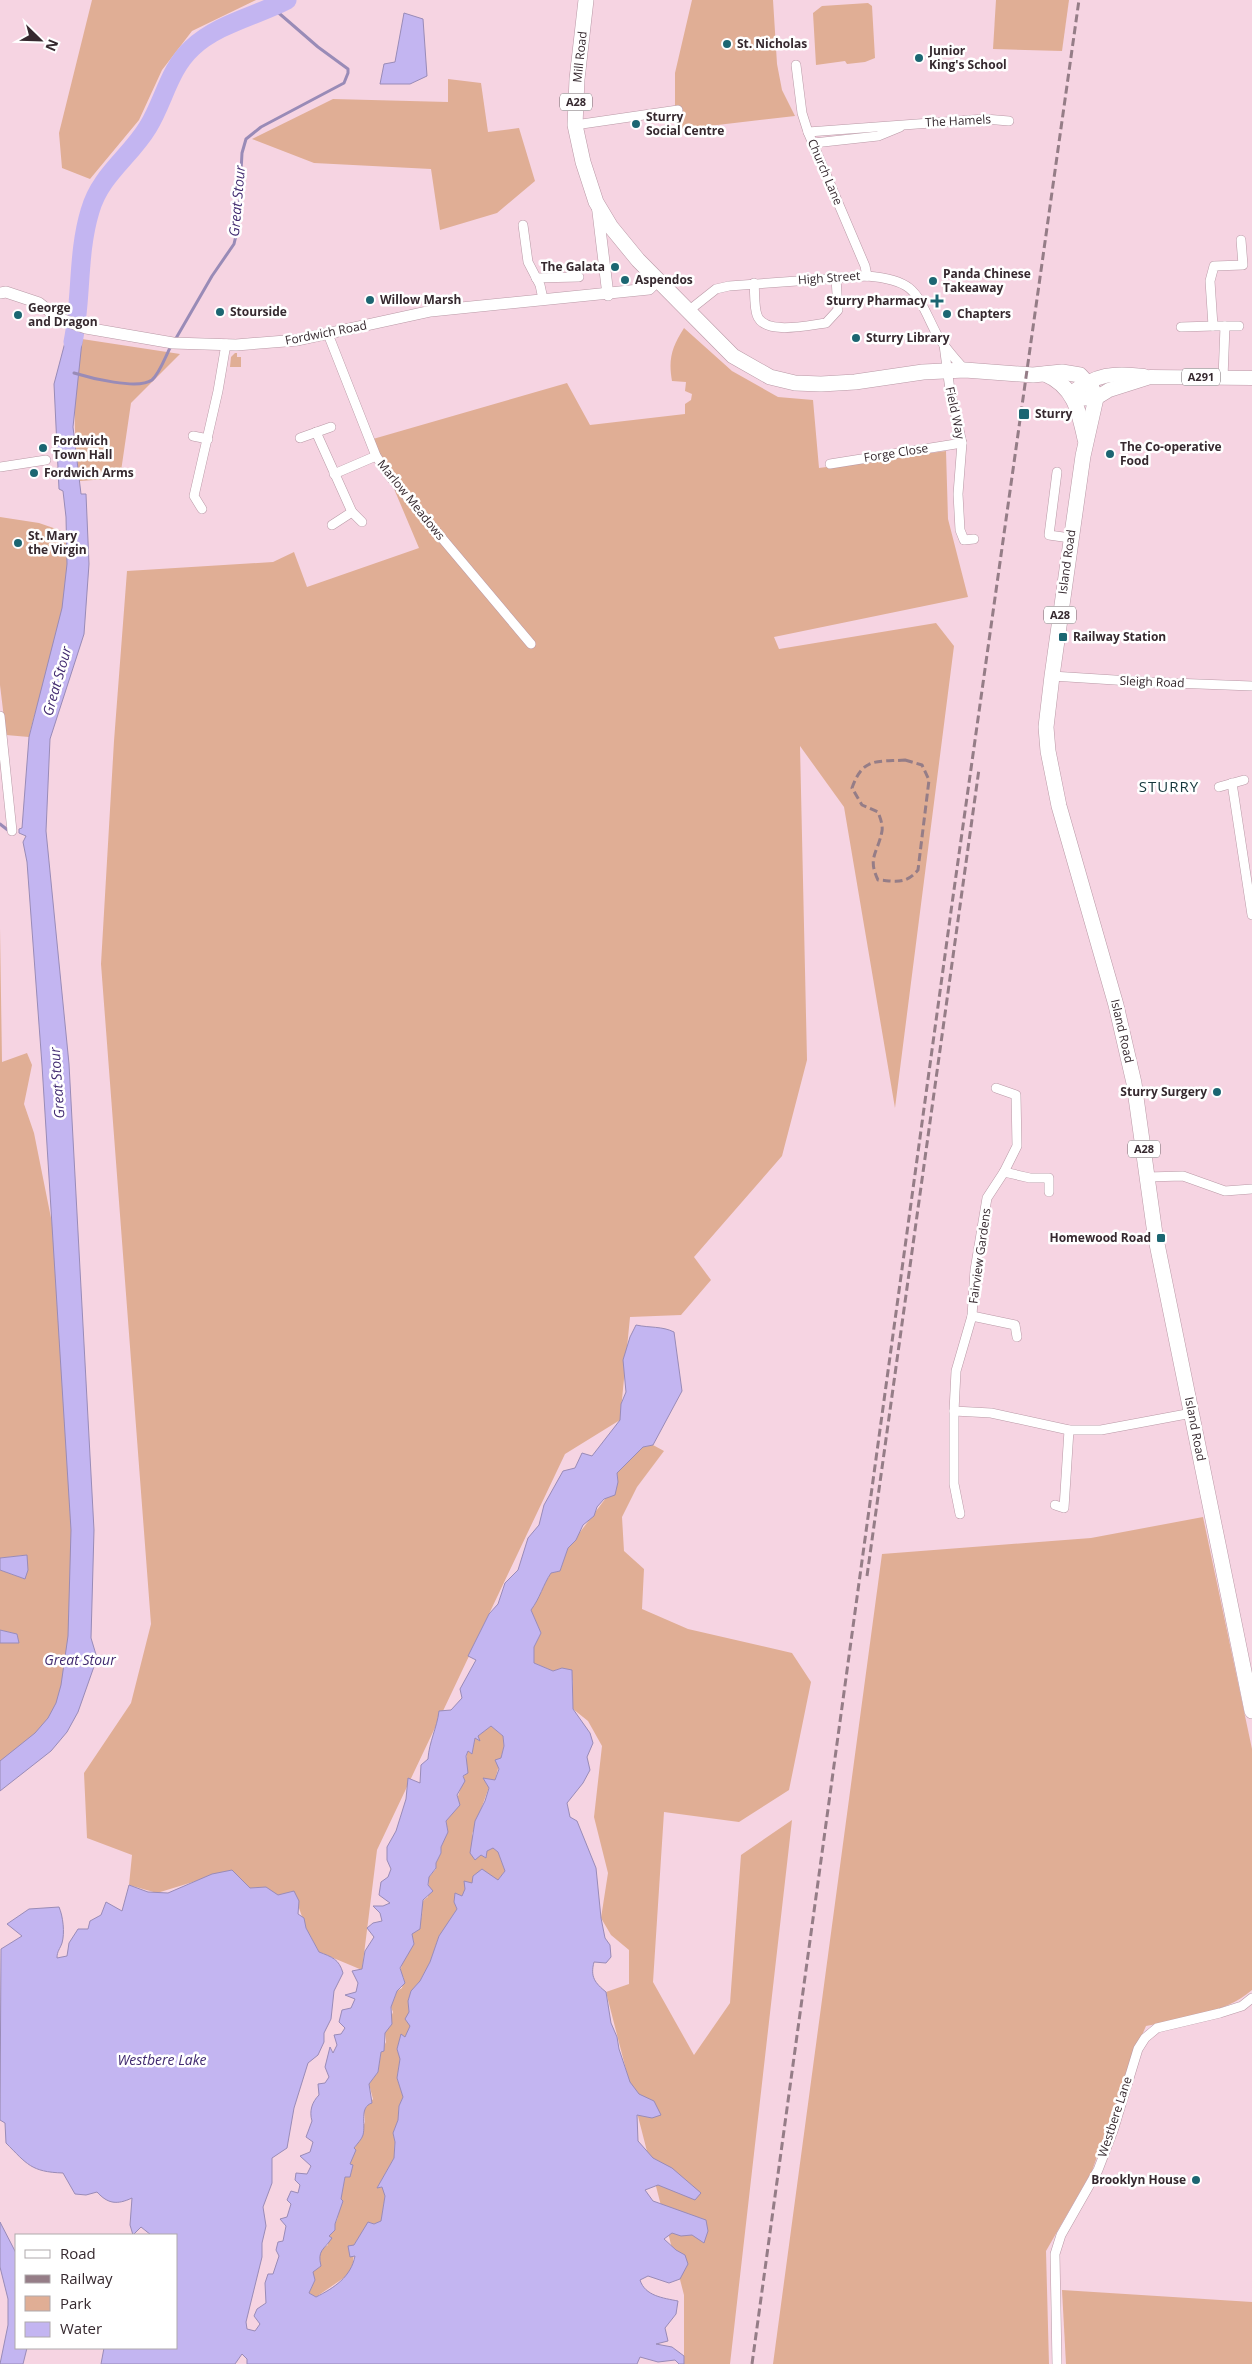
<svg xmlns="http://www.w3.org/2000/svg" width="1252" height="2364" font-family="'Open Sans',sans-serif">
	<rect width="100%" height="100%" fill="#f6d4e2"/>
	<!-- green -->
	<g fill="#e0ae95">
		<polygon points="92,0 256,0 192,31 162,70 139,120 90,179 62,168 59,133"/>
		<polygon points="692,0 773,0 777,64 782,90 795,116 675,130 675,73"/>
		<polygon points="996,0 1069,0 1062,51 993,49"/>
		<polygon points="868,3 872,6 875,58 865,62 847,64 845,61 816,65 813,13 822,6"/>
		<polygon points="448,79 481,83 488,132 519,128 535,181 497,213 440,230 431,169 314,163 252,139 333,99 448,102"/>
		<path d="M684 328 732 371 778 397 813 400 819 468 946 451 948 519 968 597 774 637 779 649 936 623 954 646 895 1108 844 807 800 746 807 1060 782 1156 694 1257 711 1280 681 1315 630 1317 620 1420 565 1454 377 1850 362 1970 319 1952 306 1928 293 1891 278 1896 266 1887 250 1888 232 1870 157 1893 129 1885 132 1855 87 1838 84 1773 131 1703 151 1624 101 964 114 741 127 571 273 562 294 552 307 587 419 548 373 439 567 383 590 425 685 414V404L691 400 692 394 685 391 686 382 672 381C668 359 672 347 684 328Z"/>
		<path d="M82 339 180 354 131 403 120 478 80 481C73 434 72 386 82 339Z"/>
		<polygon points="235,353 237,353 237,357 241,357 241,367 230,367 231,357"/>
		<path d="M0 517 39 523 65 532C78 592 43 678 29 737L6 735 0 685Z"/>
		<polygon points="0,928 2,1062 27,1053 32,1065 24,1104 34,1133 55,1238 73,1531 67,1674 56,1711 0,1777 0,1643 19,1643 17,1634 0,1630 0,1570 25,1579 26,1555 0,1558"/>
		<path d="M653 1445 664 1451 637 1487 622 1517 624 1551 644 1569 642 1609 688 1629 792 1653 811 1682 789 1790 739 1822 664 1812 653 1982 694 2055 730 2003 741 1855 792 1820 730 2364H684V2295L606 1992 629 1984V1950L611 1935 601 1918 608 1873 594 1817 602 1746 588 1721 573 1709V1681L562 1668 553 1671 534 1663V1647L541 1633 531 1610C540 1598 543 1585 551 1573L560 1571 568 1548 618 1482 617 1473 643 1447Z"/>
		<path d="M1203 1517 1252 1749V1990C1224 2014 1182 2019 1146 2026L1129 2065 1092 2171 1046 2251 1049 2364H773L882 1554 1091 1538Z"/>
		<path d="M491 1726 503 1736 504 1746 495 1780 484 1779 489 1787 472 1834 481 1855 486 1858 487 1851 493 1847 498 1852 505 1871 498 1880 489 1876 472 1883 462 1896 455 1894 454 1902 457 1909 439 1936 430 1962 420 1981 411 1991 408 2001 410 2026 405 2038 401 2035 397 2049 400 2059 397 2078 403 2097 399 2106 398 2120 393 2133 395 2142 394 2158 377 2188 383 2187 385 2196 381 2222 374 2224 368 2223 354 2245 353 2266 345 2277 316 2297 309 2293 315 2280 312 2272 321 2266 318 2257 320 2250 328 2245V2237L337 2220 342 2201 341 2199 345 2177 353 2165 350 2164 351 2158 365 2122 364 2110 373 2099 369 2084 378 2072 381 2052 386 2042 385 2033 393 2012 391 2007 397 1991 402 1988 404 1978 400 1974 402 1963 414 1944 412 1934C415 1928 421 1921 422 1915 423 1907 419 1902 428 1897L429 1877 436 1869V1863L441 1853V1847L448 1832 446 1821C454 1812 465 1778 466 1766 467 1760 466 1756 468 1751L472 1754 475 1738 479 1740 477 1736Z"/>
		<polygon points="1062,2290 1252,2302 1252,2364 1066,2364"/>
	</g>
	<!-- water -->
	<g fill="#c3b5f1" stroke="#998bb7" fill-rule="evenodd">
		<polygon points="404,13 423,19 427,76 410,84 380,84 384,64 395,62"/>
		<polygon points="72,326 83,332 73,427 81,494 86,494 89,564 84,634 50,739 46,831 69,1064 94,1530 91,1638 97,1658 78,1712 67,1732 51,1751 0,1791 0,1761 35,1733 48,1718 56,1703 61,1685 68,1636 71,1530 42,1065 27,862 23,842 26,836 19,833 19,829 22,828 29,737 62,608 67,564 66,517 63,491 59,489 54,384 68,331"/>
		<path d="M636 1325C650 1328 662 1326 674 1332L682 1391 653 1445 643 1447 617 1473 618 1482 615 1495 604 1499 597 1507 594 1516 583 1525 576 1540 568 1548 560 1571 551 1573C543 1585 540 1598 531 1610L541 1633 534 1647V1663L553 1671 562 1668 572 1670 573 1709 590 1733 593 1743 587 1757 590 1770 583 1783 567 1803 570 1817 577 1821 596 1868 601 1918 605 1938 610 1945 611 1957 606 1963 594 1962C590 1977 595 1983 606 1992L611 2023 617 2037 619 2049 630 2082 639 2094 654 2101 661 2115 652 2118 637 2115 638 2141 653 2158 672 2168 701 2193 695 2200 658 2185 645 2190 653 2201 706 2220 708 2231 704 2243 692 2235 681 2236 672 2233 664 2239 676 2250 685 2255 688 2264 680 2279 669 2283 648 2276 640 2280C645 2296 663 2298 678 2301L676 2314 665 2328 668 2341 656 2344 672 2347 684 2356V2364H679L675 2360 658 2362 640 2357 637 2364H247V2359L242 2354 235 2364H101L104 2348H176V2235H151L141 2227 133 2235 130 2225 132 2198C117 2205 108 2204 97 2192L86 2195 75 2194 63 2173C31 2172 27 2164 6 2143L5 2123 0 2120 1 1949 22 1936 7 1924 29 1909 59 1907C63 1916 65 1933 62 1943 60 1949 57 1951 57 1958L67 1956 69 1943 78 1929H88L90 1921 101 1915 106 1902 122 1911 129 1885 148 1892 168 1893 212 1874 232 1870 250 1888 266 1887 278 1895 294 1891 299 1901 298 1914 304 1918 306 1928 319 1952C332 1957 339 1959 343 1973L334 1991 331 2019 324 2033V2042L318 2055 308 2063 294 2108 287 2148 272 2158V2183L263 2207 266 2226 262 2243V2257L246 2322 247 2329 255 2331 260 2324 254 2316 257 2309 266 2303 265 2283 268 2274H273L279 2256 276 2250 278 2242 283 2241 286 2226 280 2219 287 2217 291 2204 287 2200 291 2191 298 2193 300 2185 295 2180 296 2173 307 2174 311 2166 300 2156 310 2152 313 2142 306 2137 312 2121C309 2111 312 2102 319 2095L318 2084 325 2083 329 2077 325 2067 330 2047 333 2053 337 2045 334 2035 341 2034 345 2028 339 2022 342 2010 351 2008 355 1999 345 1995 356 1992 358 1983 352 1971 362 1969 365 1951 374 1937 367 1928 373 1923 382 1921 380 1913 373 1906H383L390 1903 379 1895 381 1882 388 1877 391 1869 387 1860V1847L396 1831 406 1799 408 1778 420 1783 421 1765 428 1759C429 1742 437 1728 439 1711L451 1710 462 1698 460 1689 476 1660 468 1656 489 1614 498 1604 505 1583 518 1570 528 1538 539 1525 544 1505 563 1471 575 1468 582 1453 592 1456 620 1420 621 1404 626 1392 623 1360 630 1337ZM491 1726 503 1736 504 1746 501 1758 495 1760 499 1769 495 1780 483 1778 489 1788 485 1801 475 1821 470 1853 475 1860 481 1855 486 1858 487 1851 493 1848 498 1852 505 1871 498 1880 482 1869 473 1876 472 1883 464 1881 465 1889 462 1896 455 1893 454 1902 457 1909 439 1936 430 1962 420 1981 411 1991 408 2001 409 2012 405 2019 410 2026 405 2037 401 2034 397 2049 400 2059 397 2078 403 2097 399 2106 398 2120 393 2133 395 2142 394 2158 377 2188 382 2187 385 2196 381 2221 374 2224 368 2222 354 2245 348 2246 350 2257 355 2256C351 2277 334 2288 316 2297L309 2293 315 2280 313 2272 321 2266C317 2250 324 2250 332 2238L329 2236 335 2230V2224L343 2201 341 2199 345 2177H350L353 2165 350 2164 356 2150 354 2148C357 2144 362 2139 363 2135 366 2124 359 2107 372 2103L369 2084 378 2072 381 2052 384 2051 385 2033 392 2024 391 2007 397 1991 405 1983 400 1968 414 1944 412 1934 420 1929 423 1900 433 1891 428 1885 429 1877 436 1868V1863L441 1853V1847L448 1832 446 1821 460 1805 457 1795 465 1781 463 1776 468 1773 466 1756 468 1751 472 1754 475 1738 480 1741 478 1736Z"/>
		<polygon points="27,1555 28,1570 25,1579 0,1570 0,1558"/>
		<polygon points="0,1630 17,1634 19,1643 0,1643"/>
		<polygon points="0,2222 16,2253 16,2348 27,2348 23,2364 0,2364 8,2325 8,2299 0,2267"/>
	</g>
	<g fill="none" stroke-linecap="round" stroke-linejoin="round">
		<!-- stream -->
		<g stroke="#998bb7" stroke-width="3">
			<polyline points="175,340 212,276 234,244 238,227 242,153 246,139 261,127 344,83 348,73 348,69 318,47 273,8"/>
			<path d="M74 373C90 378 138 390 152 380 160 373 166 355 171 346"/>
			<polyline points="0,824 9,831"/>
		</g>
		<!-- river -->
		<path stroke="#c3b5f1" stroke-width="19" d="M73 342C82 299 77 254 90 211 100 175 130 157 148 127 164 101 169 69 192 48 217 24 256 16 287 0"/>
		<defs>
			<g id="minor">
				<polyline points="796,65 802,113 808,132 865,266 867,276"/>
				<polyline points="575,125 678,110"/>
				<polyline points="808,132 985,119 1009,121"/>
				<polyline points="814,143 878,136 900,127"/>
				<polyline points="523,225 528,262 540,285 543,299"/>
				<polyline points="536,278 579,277"/>
				<path d="M754 283C755 293 754 306 757 315 764 336 809 325 826 323L838 310 836 278"/>
				<path d="M687 312 716 289 729 286 867 276C916 280 916 293 936 333 944 347 954 358 965 370"/>
				<polyline points="1225,326 1239,326"/>
				<polyline points="1181,327 1213,326"/>
				<polyline points="328,334 376,456 388,474 531,644"/>
				<polyline points="944,345 950,390 962,443 958,494 960,530 964,540 974,539"/>
				<polyline points="1223,378 1225,326 1213,326 1210,281 1214,266 1243,265 1241,240"/>
				<polyline points="316,432 352,512 362,522"/>
				<polyline points="193,436 208,439"/>
				<polyline points="300,438 331,427"/>
				<polyline points="830,464 962,443"/>
				<polyline points="0,467 46,460"/>
				<polyline points="1057,472 1049,535 1070,538"/>
				<polyline points="334,474 376,456"/>
				<polyline points="202,509 194,496 218,391 226,344"/>
				<polyline points="332,525 352,512"/>
				<polyline points="1052,676 1146,682 1252,686"/>
				<polyline points="0,716 12,831"/>
				<polyline points="1232,783 1252,915"/>
				<polyline points="1219,787 1244,780"/>
				<polyline points="1004,1172 1030,1178 1049,1178 1049,1192"/>
				<polyline points="1147,1177 1183,1176 1225,1191 1252,1189"/>
				<polyline points="972,1316 1015,1325 1017,1337"/>
				<polyline points="954,1411 991,1413 1069,1430 1101,1430 1192,1413"/>
				<polyline points="1055,1505 1064,1508 1069,1430"/>
				<polyline points="960,1514 954,1484 954,1411 956,1371 972,1316 975,1270 987,1198 1004,1172 1017,1146 1016,1095 996,1088"/>
				<polyline points="1057,2364 1055,2254 1061,2235 1098,2170 1113,2131 1138,2049 1145,2038 1157,2028 1220,2013 1242,2006 1252,1998"/>
			</g>
			<g id="tertiary">
				<polyline points="597,204 608,295"/>
				<polyline points="0,293 6,292 39,303 58,318 86,328 173,343 236,345 298,340 431,311 649,289 657,281"/>
			</g>
			<g id="primary">
				<path d="M1071 393C1097 374 1113 372 1144 376"/>
				<polyline points="1074,399 1096,398 1109,390 1150,377 1252,378"/>
			</g>
			<g id="trunk">
				<polyline points="586,0 577,79 575,125 583,162 596,202 611,227 638,260 733,356 770,377 795,383 821,384 855,382 923,372 965,370 1033,375 1062,372 1080,375 1092,388 1096,398 1083,456 1052,676 1046,727 1048,751 1059,806 1116,1005 1134,1083 1155,1234 1252,1711"/>
				<path d="M1045 374C1074 386 1079 411 1085 439"/>
			</g>
		</defs>
		<!-- minor casing -->
		<use href="#minor" stroke="#b999a6" stroke-width="10"/>
		<!-- tertiary casing -->
		<use href="#tertiary" stroke="#b999a6" stroke-width="12"/>
		<!-- primary casing -->
		<use href="#primary" stroke="#b999a6" stroke-width="15"/>
		<!-- trunk casing -->
		<use href="#trunk" stroke="#b999a6" stroke-width="16"/>
		<!-- minor -->
		<use href="#minor" stroke="#fff" stroke-width="9"/>
		<!-- tertiary -->
		<use href="#tertiary" stroke="#fff" stroke-width="11"/>
		<!-- primary -->
		<use href="#primary" stroke="#fff" stroke-width="14"/>
		<!-- trunk -->
		<use href="#trunk" stroke="#fff" stroke-width="15"/>
		<!-- rail -->
		<g stroke="#957d87" stroke-width="3" stroke-dasharray="8 4" stroke-linecap="butt">
			<path d="M905 760 922 765 929 780 918 870C905 885 896 881 878 880 867 857 878 853 882 831 883 825 880 817 878 812L862 805 852 788C863 757 876 762 905 760Z"/>
			<polyline points="867,1576 979,769"/>
			<polyline points="752,2364 952,904 1079,0"/>
		</g>
	</g>
	<!-- markers -->
	<g fill="#1c6672" stroke="#fff" stroke-width="2">
		<circle cx="727" cy="44" r="5"/>
		<circle cx="919" cy="58" r="5"/>
		<circle cx="636" cy="124" r="5"/>
		<circle cx="615" cy="267" r="5"/>
		<circle cx="625" cy="280" r="5"/>
		<circle cx="933" cy="281" r="5"/>
		<circle cx="370" cy="300" r="5"/>
		<path d="M934.5 293.5h5v5h5v5h-5v5h-5v-5h-5v-5h5z"/>
		<circle cx="220" cy="312" r="5"/>
		<circle cx="947" cy="314" r="5"/>
		<circle cx="18" cy="315" r="5"/>
		<circle cx="856" cy="338" r="5"/>
		<rect x="1018" y="408" width="12" height="12" rx="2.5"/>
		<circle cx="43" cy="448" r="5"/>
		<circle cx="1110" cy="454" r="5"/>
		<circle cx="34" cy="473" r="5"/>
		<circle cx="18" cy="543" r="5"/>
		<rect x="1058" y="632" width="10" height="10" rx="2.5"/>
		<circle cx="1217" cy="1092" r="5"/>
		<rect x="1156" y="1233" width="10" height="10" rx="2.5"/>
		<circle cx="1196" cy="2180" r="5"/>
	</g>
	<g text-anchor="middle" stroke-width="5" stroke-linejoin="round" paint-order="stroke">
		<!-- shield labels -->
		<g fill="#fff" stroke="#72696d" stroke-width="1">
			<rect x="560" y="93.5" width="32" height="17" rx="4"/>
			<rect x="1182" y="368.5" width="38" height="17" rx="4"/>
			<rect x="1044" y="606.5" width="32" height="17" rx="4"/>
			<rect x="1128" y="1140.5" width="32" height="17" rx="4"/>
		</g>
		<g font-size="11" font-weight="bold" fill="#36292f">
			<text x="576" y="106">A28</text>
			<text x="1201" y="381">A291</text>
			<text x="1060" y="619">A28</text>
			<text x="1144" y="1153">A28</text>
		</g>
		<!-- poi labels -->
		<g font-size="12" font-weight="bold" fill="#36292f" stroke="#fff" text-anchor="start">
			<text x="737" y="48">St. Nicholas</text>
			<text x="929" y="55">Junior<tspan x="929" dy="14">King's School</tspan></text>
			<text x="646" y="121">Sturry<tspan x="646" dy="14">Social Centre</tspan></text>
			<text x="605" y="271" text-anchor="end">The Galata</text>
			<text x="943" y="278">Panda Chinese<tspan x="943" dy="14">Takeaway</tspan></text>
			<text x="635" y="284">Aspendos</text>
			<text x="380" y="304">Willow Marsh</text>
			<text x="927" y="305" text-anchor="end">Sturry Pharmacy</text>
			<text x="28" y="312">George<tspan x="28" dy="14">and Dragon</tspan></text>
			<text x="230" y="316">Stourside</text>
			<text x="957" y="318">Chapters</text>
			<text x="866" y="342">Sturry Library</text>
			<text x="1035" y="418">Sturry</text>
			<text x="53" y="445">Fordwich<tspan x="53" dy="14">Town Hall</tspan></text>
			<text x="1120" y="451">The Co-operative<tspan x="1120" dy="14">Food</tspan></text>
			<text x="44" y="477">Fordwich Arms</text>
			<text x="28" y="540">St. Mary<tspan x="28" dy="14">the Virgin</tspan></text>
			<text x="1073" y="641">Railway Station</text>
			<text x="1207" y="1096" text-anchor="end">Sturry Surgery</text>
			<text x="1151" y="1242" text-anchor="end">Homewood Road</text>
			<text x="1186" y="2184" text-anchor="end">Brooklyn House</text>
		</g>
		<!-- street labels -->
		<g font-size="12" fill="#36292f" stroke="#fff">
			<text transform="translate(580 57) rotate(-84)" y="4">Mill Road</text>
			<text transform="translate(958 121) rotate(-3)" y="4">The Hamels</text>
			<text transform="translate(825 172) rotate(67)" y="4">Church Lane</text>
			<text transform="translate(829 278) rotate(-4)" y="4">High Street</text>
			<text transform="translate(326 333) rotate(-11)" y="4">Fordwich Road</text>
			<text transform="translate(955 413) rotate(78)" y="4">Field Way</text>
			<text transform="translate(896 453) rotate(-9)" y="4">Forge Close</text>
			<text transform="translate(411 500) rotate(51)" y="4">Marlow Meadows</text>
			<text transform="translate(1067 562) rotate(-82)" y="4">Island Road</text>
			<text transform="translate(1152 682) rotate(2)" y="4">Sleigh Road</text>
			<text transform="translate(1122 1031) rotate(77)" y="4">Island Road</text>
			<text transform="translate(980 1256) rotate(-82)" y="4">Fairview Gardens</text>
			<text transform="translate(1195 1429) rotate(79)" y="4">Island Road</text>
			<text transform="translate(1115 2117) rotate(-72)" y="4">Westbere Lane</text>
		</g>
		<!-- water labels -->
		<g font-size="14" font-style="italic" fill="#412a70" stroke="#fff">
			<text transform="translate(237 201) rotate(-85)" y="5">Great Stour</text>
			<text transform="translate(57 681) rotate(-74)" y="5">Great Stour</text>
			<text transform="translate(57 1083) rotate(-94)" y="5">Great Stour</text>
			<text x="80" y="1665">Great Stour</text>
			<text x="162" y="2065">Westbere Lake</text>
		</g>
		<!-- quarter labels -->
		<g font-size="15" letter-spacing="1" fill="#15373c" stroke="#fff">
			<text x="1169" y="792">STURRY</text>
		</g>
	</g>
	<!-- legend -->
	<rect x="15" y="2234" width="162" height="115" fill="#ffffff" stroke="#afa9ac"/>
	<rect x="25" y="2250" width="25" height="8" fill="#ffffff" stroke="#afa9ac"/>
	<text x="60" y="2259" font-size="15" fill="#36292f">Road</text>
	<rect x="25" y="2275" width="25" height="8" fill="#957d87" stroke="#afa9ac"/>
	<text x="60" y="2284" font-size="15" fill="#36292f">Railway</text>
	<rect x="25" y="2296" width="25" height="15" fill="#e0ae95" stroke="#afa9ac"/>
	<text x="60" y="2309" font-size="15" fill="#36292f">Park</text>
	<rect x="25" y="2322" width="25" height="15" fill="#c3b5f1" stroke="#afa9ac"/>
	<text x="60" y="2334" font-size="15" fill="#36292f">Water</text>
	<!-- north arrow -->
	<g transform="translate(40 40) rotate(113)" stroke="#ffffff" stroke-width="4" paint-order="stroke">
	<path d="M0-4L9 19L0 12L-9 19Z" fill="#36292f"/>
	<text y="-8" font-size="14" font-weight="bold" text-anchor="middle" fill="#36292f">N</text>
	</g>
</svg>
